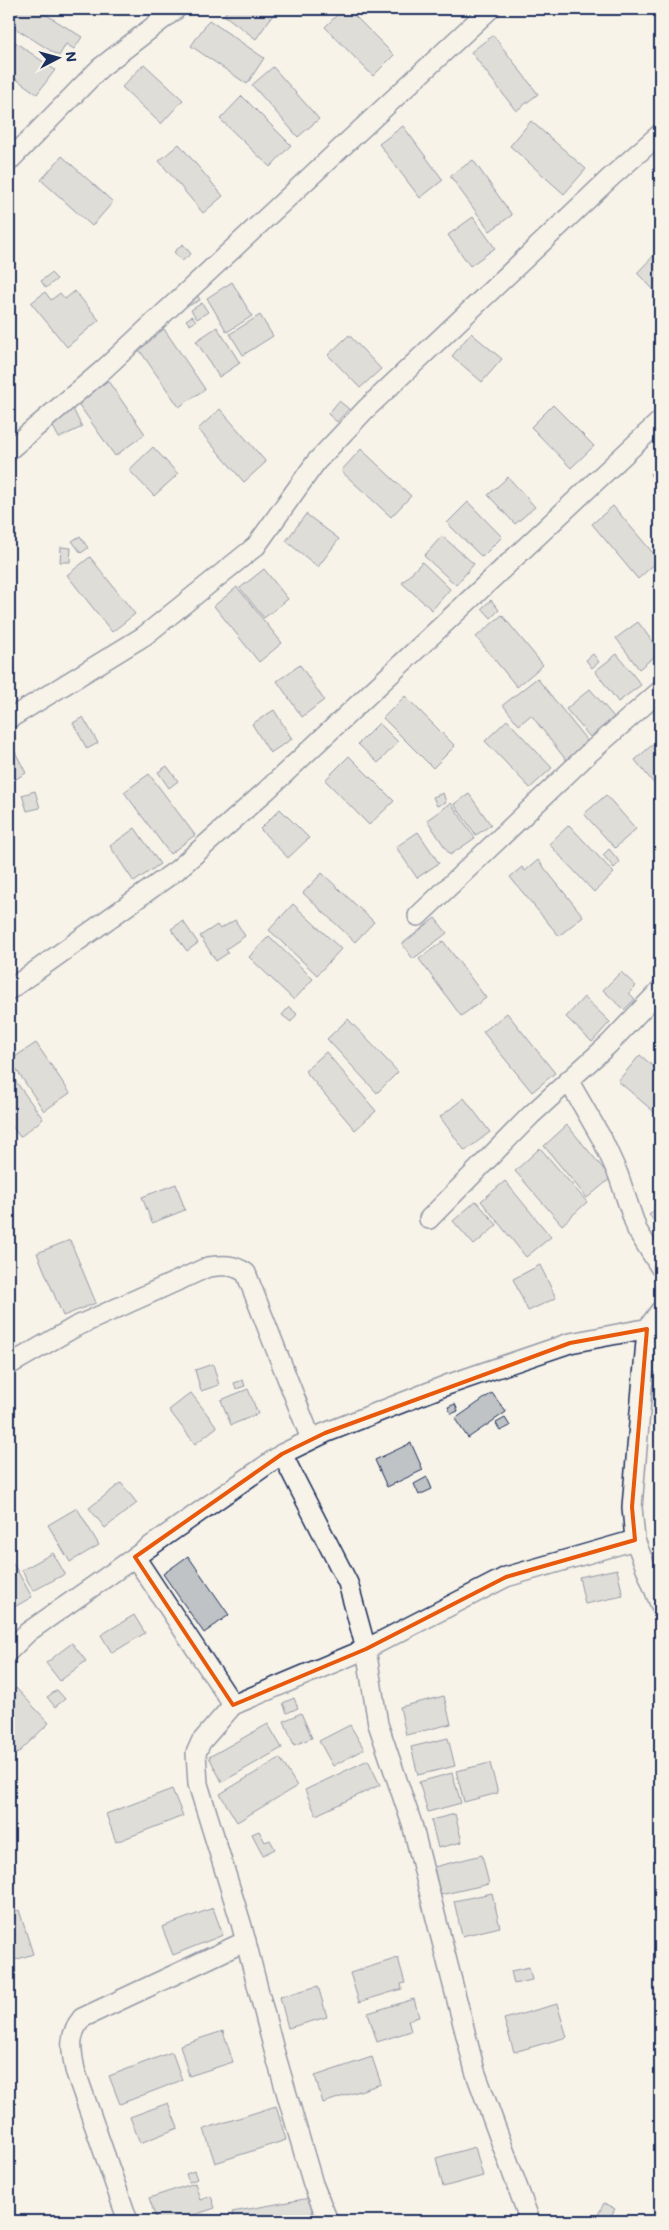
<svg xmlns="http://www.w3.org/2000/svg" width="669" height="2230" font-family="Mali,sans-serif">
	<rect width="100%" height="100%" fill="#f7f3e8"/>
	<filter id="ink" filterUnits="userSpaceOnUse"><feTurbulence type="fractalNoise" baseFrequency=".02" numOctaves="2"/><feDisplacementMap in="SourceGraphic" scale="10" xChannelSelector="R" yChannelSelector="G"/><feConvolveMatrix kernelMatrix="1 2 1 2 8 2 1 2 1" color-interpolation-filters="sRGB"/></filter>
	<g filter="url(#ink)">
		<!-- building -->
		<g fill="#c0c3c5" stroke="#1b2f5e">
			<polygon points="20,9 37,9 82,37 74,49 66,44 59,56 10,25"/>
			<polygon points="228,9 271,9 275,12 256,39 224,15"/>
			<polygon points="343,9 348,9 394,55 373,76 325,27"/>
			<polygon points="209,20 264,58 247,84 191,46"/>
			<polygon points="493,35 538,94 516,111 471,52"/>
			<polygon points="15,42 55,70 37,94 9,74 9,50"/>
			<polygon points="144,64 183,100 161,124 122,87"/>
			<polygon points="273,67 319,119 298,137 252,85"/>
			<polygon points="242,96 291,145 270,167 220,119"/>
			<polygon points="531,121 586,169 564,194 510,146"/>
			<polygon points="403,126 443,180 420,198 379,144"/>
			<polygon points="179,144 223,196 203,213 159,161"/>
			<polygon points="62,156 113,202 92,226 41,180"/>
			<polygon points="473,160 512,215 490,231 450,176"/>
			<polygon points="473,217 495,248 470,266 448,235"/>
			<polygon points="183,244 191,254 182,261 174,252"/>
			<polygon points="660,249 660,296 637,273"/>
			<polygon points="51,273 57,279 46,288 41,281"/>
			<polygon points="232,282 252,316 227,332 207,298"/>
			<polygon points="75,291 99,320 67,347 31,303 45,292 51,300 60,293 65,299"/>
			<polygon points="196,293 200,300 188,306 184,299"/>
			<polygon points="202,303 208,312 197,319 191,310"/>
			<polygon points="260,315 273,336 243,355 230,334"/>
			<polygon points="192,316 196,321 190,325 186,320"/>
			<polygon points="217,327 240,363 219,377 196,341"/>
			<polygon points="164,329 205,389 179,407 138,348"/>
			<polygon points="471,333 502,359 482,382 452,356"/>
			<polygon points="349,335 381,369 360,388 328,355"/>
			<polygon points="108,381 145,434 115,456 77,402"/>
			<polygon points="339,401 349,409 337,422 328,414"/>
			<polygon points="553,405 594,446 571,468 531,427"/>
			<polygon points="72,407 82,427 59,438 49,419"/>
			<polygon points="220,409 266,462 244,482 198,429"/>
			<polygon points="153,447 178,474 154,496 129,470"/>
			<polygon points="361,449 411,496 391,517 341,471"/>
			<polygon points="660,466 660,487 650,474"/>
			<polygon points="508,477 535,507 515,524 488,495"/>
			<polygon points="468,502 502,537 482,557 447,523"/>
			<polygon points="613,506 659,560 638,579 592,524"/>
			<polygon points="306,514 339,539 318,567 286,541"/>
			<polygon points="80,536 88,548 81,553 72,541"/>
			<polygon points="442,536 474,564 456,585 424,556"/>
			<polygon points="61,547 71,548 70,562 60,562"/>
			<polygon points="90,557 135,614 112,632 67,575"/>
			<polygon points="422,562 450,589 432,610 402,583"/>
			<polygon points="264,569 288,599 264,618 240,588"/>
			<polygon points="237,587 282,643 259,662 214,606"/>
			<polygon points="491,600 499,610 491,618 482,608"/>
			<polygon points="502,615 543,665 517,687 476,637"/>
			<polygon points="638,622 660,652 639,669 616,638"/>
			<polygon points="593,654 599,662 592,668 586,660"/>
			<polygon points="617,654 641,685 618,702 595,671"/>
			<polygon points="300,665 324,700 302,717 277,681"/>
			<polygon points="537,678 588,742 566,760 531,715 519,725 503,705"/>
			<polygon points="590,689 614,717 590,737 566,709"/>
			<polygon points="405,696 455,746 433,768 383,718"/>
			<polygon points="274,710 292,739 270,753 252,724"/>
			<polygon points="83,717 98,743 87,749 73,723"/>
			<polygon points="507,720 552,768 530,788 485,741"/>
			<polygon points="379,723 398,742 378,763 358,744"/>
			<polygon points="660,738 660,791 635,760"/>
			<polygon points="12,746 26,773 9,783 9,747"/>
			<polygon points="349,756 394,801 369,825 325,780"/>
			<polygon points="167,766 178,781 169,788 158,772"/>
			<polygon points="149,774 195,835 170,854 124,792"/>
			<polygon points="35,791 40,808 27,811 22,795"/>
			<polygon points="443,793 446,802 437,806 433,797"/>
			<polygon points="469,794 491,825 476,835 454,804"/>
			<polygon points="606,795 636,829 615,848 584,814"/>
			<polygon points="451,803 475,838 450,855 427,820"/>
			<polygon points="280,809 309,838 288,858 260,829"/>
			<polygon points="569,825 614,873 594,892 549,844"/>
			<polygon points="135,828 160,864 134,882 110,846"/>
			<polygon points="418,832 439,863 417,878 396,847"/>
			<polygon points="609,849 620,862 614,868 603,855"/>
			<polygon points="538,860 583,916 559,936 510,877 522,867 525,871"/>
			<polygon points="322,873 374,922 355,942 303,893"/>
			<polygon points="293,904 341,949 317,975 269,930"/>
			<polygon points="435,918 447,933 413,959 402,944"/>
			<polygon points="235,920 245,936 226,949 228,953 216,961 200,936 217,925 220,929"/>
			<polygon points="183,921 198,943 187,951 171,929"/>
			<polygon points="269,936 313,979 294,1000 249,957"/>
			<polygon points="443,941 486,998 461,1016 419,959"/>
			<polygon points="621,972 636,986 629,993 635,999 624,1010 603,990"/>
			<polygon points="584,997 610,1022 592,1042 566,1017"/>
			<polygon points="289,1007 297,1014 291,1022 282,1015"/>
			<polygon points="507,1013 555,1073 532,1092 483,1032"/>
			<polygon points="348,1019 398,1072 377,1093 327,1039"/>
			<polygon points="36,1043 70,1093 44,1111 10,1060"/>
			<polygon points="326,1052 376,1111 355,1130 305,1071"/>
			<polygon points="640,1055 660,1072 660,1117 618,1081"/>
			<polygon points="9,1072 43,1119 20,1137 9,1122"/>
			<polygon points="464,1098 490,1132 465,1151 440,1117"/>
			<polygon points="567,1125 611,1178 587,1198 544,1146"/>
			<polygon points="540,1148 587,1202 562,1225 515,1171"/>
			<polygon points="505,1181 551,1237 526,1257 481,1201"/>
			<polygon points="176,1184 185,1210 152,1223 142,1197"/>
			<polygon points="476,1201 497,1225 474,1245 453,1221"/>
			<polygon points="660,1205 660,1227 649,1215"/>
			<polygon points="70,1240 96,1303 63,1316 37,1253"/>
			<polygon points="540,1265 556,1298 528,1311 513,1279"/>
			<polygon points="213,1364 219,1385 201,1391 195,1370"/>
			<polygon points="653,1373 660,1373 660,1405 655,1405"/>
			<polygon points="243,1380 245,1386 236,1389 234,1383"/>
			<polygon points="248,1389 258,1414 231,1425 221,1400"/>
			<polygon points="191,1393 217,1427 195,1444 169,1410"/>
			<polygon points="492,1393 506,1412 468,1438 455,1419"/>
			<polygon points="455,1404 458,1411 451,1414 448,1407"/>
			<polygon points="505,1418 510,1426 500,1431 496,1423"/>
			<polygon points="411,1443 423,1470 387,1487 375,1460"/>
			<polygon points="427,1477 432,1489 419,1495 414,1484"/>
			<polygon points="121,1483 137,1503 105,1528 89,1508"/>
			<polygon points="77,1508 99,1545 70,1562 48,1525"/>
			<polygon points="53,1553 65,1574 33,1591 22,1570"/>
			<polygon points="9,1556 32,1597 9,1610"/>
			<polygon points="188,1556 229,1615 204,1633 163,1574"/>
			<polygon points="617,1569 623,1596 585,1604 579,1577"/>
			<polygon points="134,1615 145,1633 112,1653 101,1635"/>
			<polygon points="72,1643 86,1661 60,1681 46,1663"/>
			<polygon points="16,1688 49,1723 17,1754 9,1745 9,1695"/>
			<polygon points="57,1690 65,1699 55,1707 47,1697"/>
			<polygon points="444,1696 451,1724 406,1735 400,1707"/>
			<polygon points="294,1698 298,1708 287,1713 283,1703"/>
			<polygon points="301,1713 312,1738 294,1745 284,1721"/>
			<polygon points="268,1724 282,1748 222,1782 209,1757"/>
			<polygon points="350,1725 364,1749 333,1766 319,1741"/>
			<polygon points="448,1738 455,1766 418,1775 411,1747"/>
			<polygon points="280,1758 297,1786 237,1822 220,1794"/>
			<polygon points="368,1760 380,1785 316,1815 305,1790"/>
			<polygon points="490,1763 498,1793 464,1802 456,1771"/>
			<polygon points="452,1773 461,1803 428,1812 419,1782"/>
			<polygon points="172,1789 183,1816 116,1842 106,1814"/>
			<polygon points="455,1814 462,1842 438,1848 431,1820"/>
			<polygon points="259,1831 265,1842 270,1840 275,1849 263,1855 252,1834"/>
			<polygon points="482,1855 489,1884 440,1895 434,1867"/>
			<polygon points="492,1893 500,1927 462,1936 454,1901"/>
			<polygon points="213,1908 223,1935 173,1955 162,1927"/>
			<polygon points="19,1910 33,1954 9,1962 9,1914"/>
			<polygon points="398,1958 405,1983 401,1984 402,1989 359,2002 350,1973"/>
			<polygon points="529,1967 532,1980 514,1984 511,1971"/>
			<polygon points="318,1986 327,2017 288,2028 280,1997"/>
			<polygon points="414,1999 419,2017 408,2020 411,2031 377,2042 368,2013"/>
			<polygon points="557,2004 567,2037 514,2052 504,2019"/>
			<polygon points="223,2031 233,2062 189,2076 180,2045"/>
			<polygon points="172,2052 182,2080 120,2104 109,2076"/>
			<polygon points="372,2057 381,2084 323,2103 315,2076"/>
			<polygon points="168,2103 178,2128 140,2143 130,2117"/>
			<polygon points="276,2106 286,2140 215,2163 204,2129"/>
			<polygon points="475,2147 483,2176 443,2187 436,2158"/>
			<polygon points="194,2171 197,2179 189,2182 186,2174"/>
			<polygon points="195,2183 200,2200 211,2196 215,2208 176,2221 157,2221 149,2198"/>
			<polygon points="310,2198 314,2221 234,2221 232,2212"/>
			<polygon points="604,2203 615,2209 608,2221 595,2221"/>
		</g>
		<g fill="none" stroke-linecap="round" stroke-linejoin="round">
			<defs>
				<g id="street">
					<polyline points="9,161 100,68 176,9"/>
					<polyline points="9,450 103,370 490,9"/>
					<polyline points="9,719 144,636 256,546 316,462 366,409 611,177 660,134"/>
					<polyline points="418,916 588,754 660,691"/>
					<polyline points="9,990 177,870 267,790 660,421"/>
					<polyline points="568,1080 602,1139 618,1174 637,1230 660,1267"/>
					<polyline points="429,1219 531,1115 609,1044 660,990"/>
					<polyline points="660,1311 647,1329 632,1507 635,1540 660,1604"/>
					<path d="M9 1365 75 1327 208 1267C224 1265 233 1264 246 1273L311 1439"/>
					<polyline points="282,1454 348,1583 366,1649 378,1724 412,1824 475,2071 530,2221"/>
					<polyline points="135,1557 233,1705 201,1742 196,1753 198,1784 241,1923 274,2050 313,2184 328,2221"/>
					<polyline points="9,1651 28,1632 282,1454 325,1433 447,1385 570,1343 660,1326"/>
					<polyline points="233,1705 366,1649 506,1577 635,1540"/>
					<path d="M128 2221 75 2070C71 2050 68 2035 82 2018L246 1941"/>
				</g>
			</defs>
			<!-- street casing -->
			<use href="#street" stroke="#1b2f5e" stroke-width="22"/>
			<!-- street -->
			<use href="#street" stroke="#f7f3e8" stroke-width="19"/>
		</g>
	</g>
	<!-- marked area -->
	<path d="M0 0H669V2230H0ZM647 1329 632 1507 635 1540 506 1577 366 1649 233 1705 135 1557 282 1454 325 1433 570 1343Z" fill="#f7f3e8" fill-opacity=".55" fill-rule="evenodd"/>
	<path fill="none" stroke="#e8590c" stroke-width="4" stroke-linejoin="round" d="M647 1329 632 1507 635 1540 506 1577 366 1649 233 1705 135 1557 282 1454 325 1433 570 1343Z"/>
	<!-- margin -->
	<rect width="669" height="2230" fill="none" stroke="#f7f3e8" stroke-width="30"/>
	<rect x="15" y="15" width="639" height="2200" fill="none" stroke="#1b2f5e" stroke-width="2" filter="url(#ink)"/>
	<!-- north arrow -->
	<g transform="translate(58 58) rotate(84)" stroke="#f7f3e8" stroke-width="4" paint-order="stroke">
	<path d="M0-4L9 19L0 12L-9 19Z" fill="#1b2f5e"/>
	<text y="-8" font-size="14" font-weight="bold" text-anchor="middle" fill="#1b2f5e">N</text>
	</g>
</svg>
